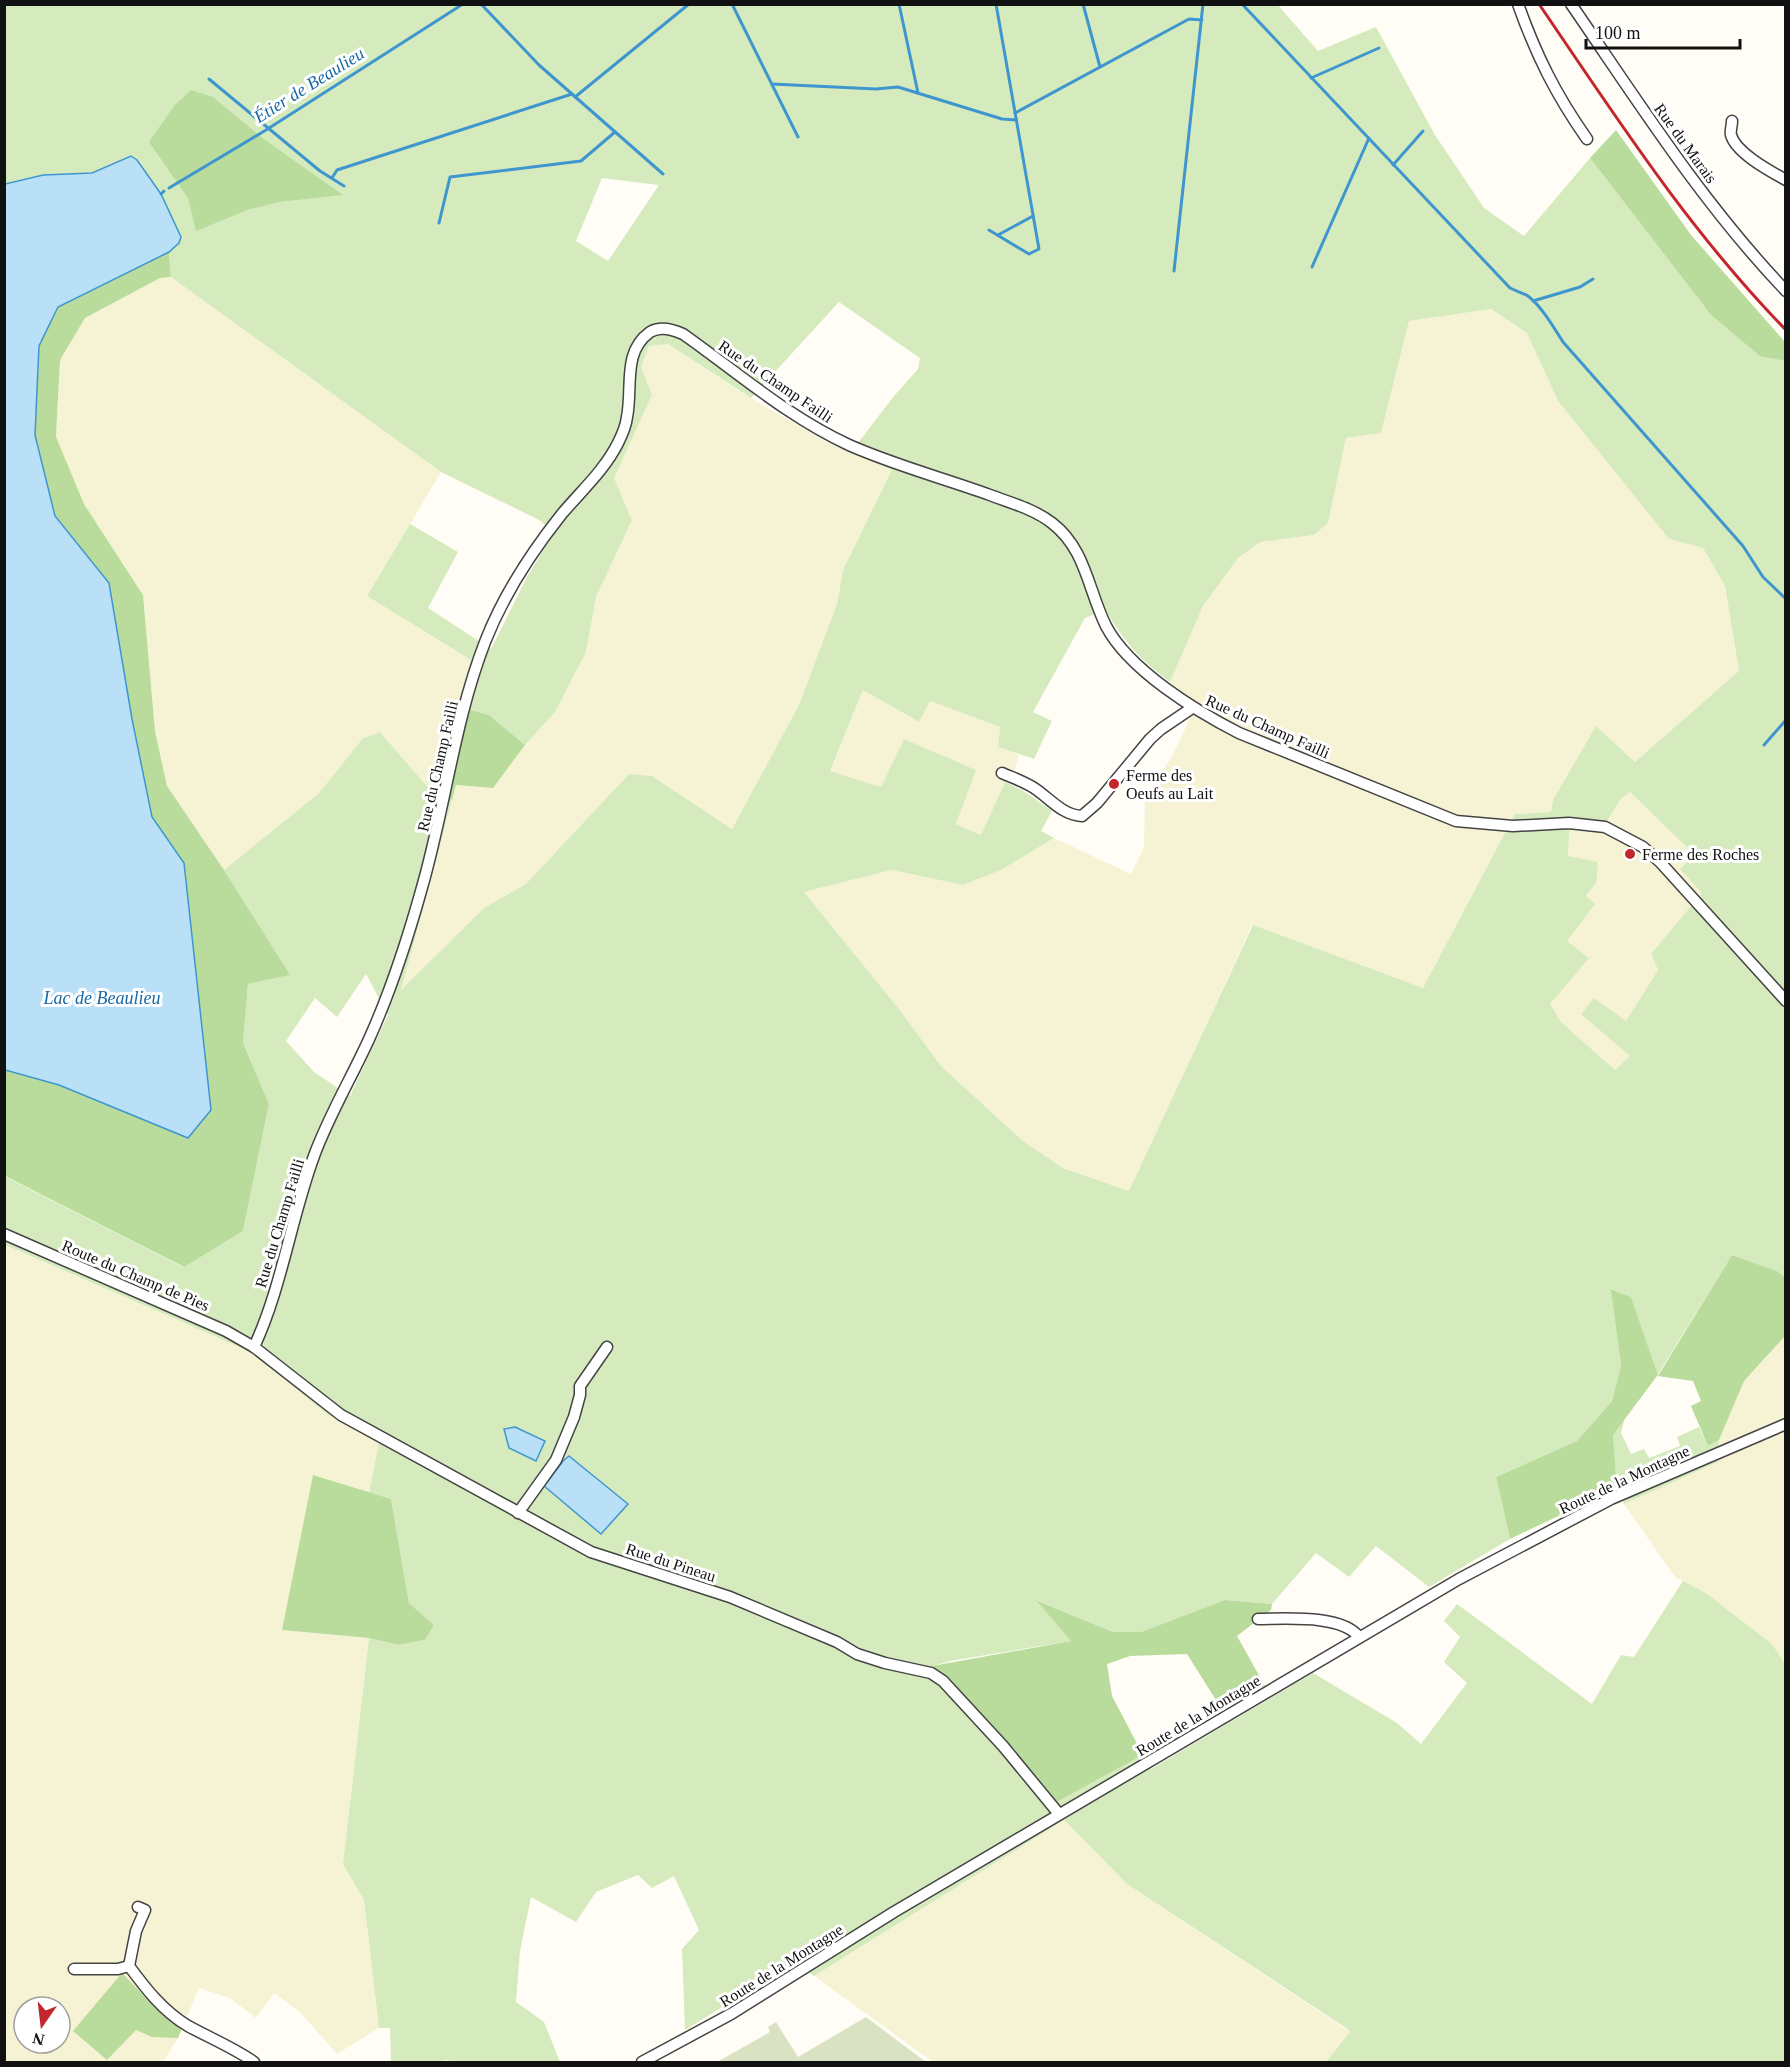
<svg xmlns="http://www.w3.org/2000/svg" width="1790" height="2067" font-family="'Times New Roman',serif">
	<rect width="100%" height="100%" fill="#fffdf5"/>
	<!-- farmland -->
	<g fill="#f6f3d4" fill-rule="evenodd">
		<polygon points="171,277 441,472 367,596 471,660 431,791 380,732 363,738 319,793 224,870 167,786 155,731 143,595 84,504 56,438 60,360 85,318 160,278"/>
		<polygon points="1491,309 1527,333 1558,401 1669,539 1703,548 1725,586 1739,672 1635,762 1596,726 1551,812 1515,814 1423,988 1252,925 1130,1191 1063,1168 1023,1141 941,1066 899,1009 804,892 892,870 963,885 1001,870 1054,838 1131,874 1144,847 1145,800 1174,752 1197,704 1170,682 1203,606 1238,558 1260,542 1314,535 1328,523 1346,438 1381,433 1409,321"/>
		<polygon points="668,344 742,393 825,441 893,470 843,570 837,604 799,705 732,829 652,776 629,774 526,885 484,908 400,991 456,785 493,788 525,745 555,712 586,652 596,597 632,520 614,478 652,395 640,367 649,346"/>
		<polygon points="863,690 918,722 930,701 1000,727 998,747 1019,755 1010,784 1005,782 981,835 956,824 975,770 904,740 881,787 830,772"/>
		<polygon points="1630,792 1696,855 1702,893 1651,954 1658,970 1626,1021 1581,1013 1630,1056 1615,1070 1561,1022 1549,1004 1589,958 1567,941 1586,897 1596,883 1568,856 1570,816 1606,823 1620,800"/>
		<path d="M4 1245 251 1352 327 1414 379 1442 369 1493 313 1475 283 1630 369 1638 343 1864 364 1899 379 2028 337 2054 301 2013 274 1993 256 2018 230 1998 199 1988 178 2038 163 2062H5ZM24 2007H60V2043H24Z"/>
		<polygon points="1785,1336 1785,1664 1772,1644 1706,1593 1675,1577 1624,1504 1718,1462 1719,1440 1744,1381"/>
		<polygon points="1064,1820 1127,1884 1350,2032 1326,2062 933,2062 814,1976"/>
	</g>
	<!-- green -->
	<g fill="#d5ebbd" fill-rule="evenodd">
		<path d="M1277 4 1318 51 1376 27 1435 135 1484 208 1524 236 1590 158 1711 315 1760 355 1785 361V1277L1777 1271 1732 1255 1657 1376 1631 1297 1612 1289 1621 1365 1612 1401 1577 1441 1496 1477 1510 1539 1429 1587 1376 1546 1349 1577 1316 1553 1272 1604 1225 1600 1141 1632H1113L1037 1600 1071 1641 950 1661 933 1666 1009 1746 1055 1803 1143 1755 1151 1769 1313 1673 1397 1723 1421 1744 1467 1683 1444 1662 1460 1637 1444 1621 1457 1604 1592 1704 1621 1655 1634 1657 1683 1581 1706 1593 1772 1644 1785 1664V2062H1326L1350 2032 1346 2028 1127 1884 1064 1820 814 1976 795 1962 685 2030 682 1949 699 1930 674 1876 652 1888 638 1875 596 1892 576 1922 531 1897 520 1951 516 2002 544 2022 560 2062H460L444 2060 443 2062H391L390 2028H379L364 1900 343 1864 369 1638 398 1645 425 1640 434 1625 409 1603 391 1499 369 1493 379 1442 327 1414 251 1352 5 1245 4 1176 183 1267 243 1231 269 1104 243 1043 248 984 289 975 224 870 319 793 363 738 380 732 431 791 452 800 401 990 484 908 526 884 629 774 652 776 732 829 799 705 837 604 843 570 892 470 851 452 894 396 918 369 920 358 839 302 751 398 668 344 649 346 641 367 652 395 614 478 632 520 596 597 586 652 555 712 525 745 489 715 457 706 471 660 367 596 410 524 458 552 428 608 491 649 527 577 554 533 539 520 441 472 171 277 169 252 179 243 161 194 137 160 131 156 92 173 43 175 5 184V5ZM602 178 659 185 608 261 576 241ZM1491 309 1527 333 1558 401 1669 539 1703 548 1725 586 1739 671 1635 762 1596 726 1553 800 1551 812 1515 814 1423 988 1253 925 1129 1191 1063 1168 1023 1141 941 1066 899 1009 804 892 892 870 963 885 1001 870 1054 838 1041 831 1052 811 1022 790 1005 782 981 835 956 824 976 770 904 739 881 787 830 771 863 690 919 722 930 701 1000 727 998 747 1034 759 1052 721 1033 712 1085 618 1105 610C1125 642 1139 659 1170 682L1203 606 1238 558 1260 542 1314 535 1328 523 1346 438 1381 433 1409 321ZM1630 792 1695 855 1680 869 1702 893 1651 954 1658 970 1626 1021 1594 998 1581 1014 1630 1056 1615 1070 1561 1022 1550 1004 1589 958 1567 941 1595 904 1586 896 1596 883 1598 862 1568 856 1570 816 1606 823 1620 800ZM366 974 388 1015 350 1096 314 1072 286 1041 315 998 337 1017Z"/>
		<polygon points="1625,1417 1621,1433 1631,1454 1644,1449 1649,1458 1680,1446 1677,1437 1699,1427 1708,1446 1719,1440 1718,1462 1624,1504 1617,1488 1613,1435"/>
	</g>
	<!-- forest -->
	<g fill="#b9dc9c">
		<polygon points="191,90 213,97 261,137 343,195 278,202 247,210 196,231 188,198 149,142 174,106"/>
		<polygon points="1616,130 1691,235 1785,342 1785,361 1760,356 1711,315 1590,158"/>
		<polygon points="169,252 171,277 160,278 85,318 60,360 56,437 84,504 143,595 155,731 167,786 224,870 290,975 248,984 243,1043 269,1104 243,1231 184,1267 5,1176 4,1070 59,1085 211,1110 184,863 152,817 132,719 109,583 55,516 35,435 39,346 58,307"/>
		<polygon points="457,706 489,715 525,745 493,788 456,785 452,800 431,791"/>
		<polygon points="1732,1255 1777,1271 1785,1277 1785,1336 1744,1381 1719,1440 1708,1446 1691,1406 1701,1401 1693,1381 1657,1376 1613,1435 1617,1488 1510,1539 1496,1477 1577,1441 1612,1401 1621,1365 1611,1289 1631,1297 1658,1376"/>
		<polygon points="313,1475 391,1499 409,1603 434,1625 425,1640 398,1645 369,1638 282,1630"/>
		<polygon points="1036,1600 1113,1632 1141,1632 1225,1600 1272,1604 1271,1610 1237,1636 1265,1686 1221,1708 1187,1654 1130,1656 1107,1664 1112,1696 1143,1755 1055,1803 1009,1746 932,1666 1071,1641"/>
		<polygon points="122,1973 148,2000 184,2022 178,2038 152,2037 136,2030 107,2060 73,2031"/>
	</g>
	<!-- cemetery -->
	<polygon fill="#d9e3c4" points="866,2017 926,2062 717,2062 770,2032 768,2027 776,2022 798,2057"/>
	<!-- water -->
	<g fill="#b9e0f7" stroke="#3f96cf" stroke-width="1.5">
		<polygon points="131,156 137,160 161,194 181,237 179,243 169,252 58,307 39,346 35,435 55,516 109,583 132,719 152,817 184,863 211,1110 188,1138 59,1085 5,1070 5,184 43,175 92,173"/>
		<polygon points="515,1427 545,1441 536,1461 509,1448 504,1429"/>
		<polygon points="569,1456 628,1504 601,1534 544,1486 564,1460"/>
	</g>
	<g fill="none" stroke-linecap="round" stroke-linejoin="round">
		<!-- stream -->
		<g stroke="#3f96cf" stroke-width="3">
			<polyline points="481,4 539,65 663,174"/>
			<polyline points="732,4 798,137"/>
			<polyline points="899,4 918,93"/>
			<polyline points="1083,4 1100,67"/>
			<path d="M1242 4 1510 288C1516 291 1523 293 1528 296 1542 307 1553 326 1563 342L1743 546 1763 577 1786 599"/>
			<polyline points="1311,78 1379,48"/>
			<polyline points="209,79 320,171 344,186"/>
			<polyline points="772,84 876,89 898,87 1002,119 1016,120"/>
			<polyline points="575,97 689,4"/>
			<polyline points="1015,113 1189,19 1202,20"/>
			<polyline points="1393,165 1423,131"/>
			<polyline points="332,178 337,170 572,94"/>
			<polyline points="169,188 266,130 463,4"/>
			<polyline points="161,194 164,191"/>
			<polyline points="439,223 450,177 581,161 615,132"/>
			<polyline points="989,230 1029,254 1039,249 996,4"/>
			<polyline points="998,235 1033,216"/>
			<polyline points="1312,267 1369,138"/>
			<polyline points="1174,271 1203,4"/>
			<polyline points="1533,301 1580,287 1593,279"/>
			<polyline points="1764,745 1786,720"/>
		</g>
		<defs>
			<g id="minor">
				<path d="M1518 4C1536 55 1556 95 1587 139"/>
				<path d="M1571 4C1639 103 1703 204 1786 291"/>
				<path d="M1732 121C1732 126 1730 131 1731 135 1736 153 1770 171 1786 180"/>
				<path d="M1002 773C1013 778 1026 782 1037 790 1051 800 1063 815 1082 816L1097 803 1150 739 1161 729 1192 708"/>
				<polyline points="4,1234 226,1331 254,1347 341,1415 591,1552 730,1597 837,1642 857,1654 885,1663 931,1673 943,1681 1003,1746 1059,1814"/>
				<path d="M254 1347C282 1287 291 1218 314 1156 329 1115 352 1077 370 1037 391 990 407 941 421 891 445 809 454 722 485 642 503 596 530 554 561 515 580 492 604 471 618 443 622 435 626 426 627 417 633 387 622 352 650 332 660 326 672 329 683 334 737 372 788 417 849 445 894 465 943 478 990 495 1011 503 1034 509 1052 523 1086 549 1088 590 1106 626 1129 670 1196 711 1239 733L1456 821 1513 826 1569 823 1605 827 1643 847 1660 862 1786 1001"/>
				<polyline points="518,1513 556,1460 574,1417 580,1395 580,1386 607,1347"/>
				<path d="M1258 1619C1284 1619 1342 1614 1359 1637"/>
				<path d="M138 1907 145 1910 136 1931 129 1966C146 1989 163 2011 188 2026 210 2038 234 2048 254 2062"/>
				<polyline points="74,1969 118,1969 129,1966"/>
				<polyline points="642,2062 731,2014 894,1912 1459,1579 1611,1499 1786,1424"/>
			</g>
		</defs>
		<!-- minor casing -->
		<use href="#minor" stroke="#444" stroke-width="13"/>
		<!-- minor -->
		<use href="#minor" stroke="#fff" stroke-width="10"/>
		<!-- rail -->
		<path stroke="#c4262e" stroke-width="3" d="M1539 4C1616 117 1690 232 1786 330"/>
	</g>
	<!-- markers -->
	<g fill="#c4262e" stroke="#fff" stroke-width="2">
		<circle cx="1114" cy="784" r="6"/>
		<circle cx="1630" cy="854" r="6"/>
	</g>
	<g text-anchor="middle" stroke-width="6" stroke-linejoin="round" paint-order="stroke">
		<!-- street labels -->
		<g font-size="16" fill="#111" stroke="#fff">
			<text transform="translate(1686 143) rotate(54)" y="6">Rue du Marais</text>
			<text transform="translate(776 381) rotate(34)" y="6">Rue du Champ Failli</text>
			<text transform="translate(1268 726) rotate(24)" y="6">Rue du Champ Failli</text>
			<text transform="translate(437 766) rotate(-77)" y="6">Rue du Champ Failli</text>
			<text transform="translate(279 1223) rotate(-73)" y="6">Rue du Champ Failli</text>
			<text transform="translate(136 1275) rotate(23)" y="6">Route du Champ de Pies</text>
			<text transform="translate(1624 1479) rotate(-25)" y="6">Route de la Montagne</text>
			<text transform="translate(671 1562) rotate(18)" y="6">Rue du Pineau</text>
			<text transform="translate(1198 1715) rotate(-31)" y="6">Route de la Montagne</text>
			<text transform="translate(781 1965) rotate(-32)" y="6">Route de la Montagne</text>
		</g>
		<!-- poi labels -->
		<g font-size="16" fill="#111" stroke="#fff" text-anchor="start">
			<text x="1126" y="781">Ferme des<tspan x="1126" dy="18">Oeufs au Lait</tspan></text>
			<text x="1642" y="860">Ferme des Roches</text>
		</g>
		<!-- water labels -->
		<g font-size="18" font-style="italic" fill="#1768a6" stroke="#fff">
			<text transform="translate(309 85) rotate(-32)" y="6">Étier de Beaulieu</text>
			<text x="102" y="1004">Lac de Beaulieu</text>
		</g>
	</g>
	<!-- border -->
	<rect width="1790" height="2067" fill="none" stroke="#111111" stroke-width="12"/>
	<!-- north arrow -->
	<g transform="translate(42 2025) rotate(194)"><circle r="28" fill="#ffffff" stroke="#a0a0a0" stroke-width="1.5"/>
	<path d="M0-4.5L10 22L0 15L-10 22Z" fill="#c4262e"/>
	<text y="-9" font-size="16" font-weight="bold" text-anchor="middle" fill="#111111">N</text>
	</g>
	<!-- scale -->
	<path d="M1586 39v9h154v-9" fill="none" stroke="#111111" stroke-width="3"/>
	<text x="1595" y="39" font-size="18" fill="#111111" stroke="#ffffff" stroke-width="4.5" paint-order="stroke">100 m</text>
</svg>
